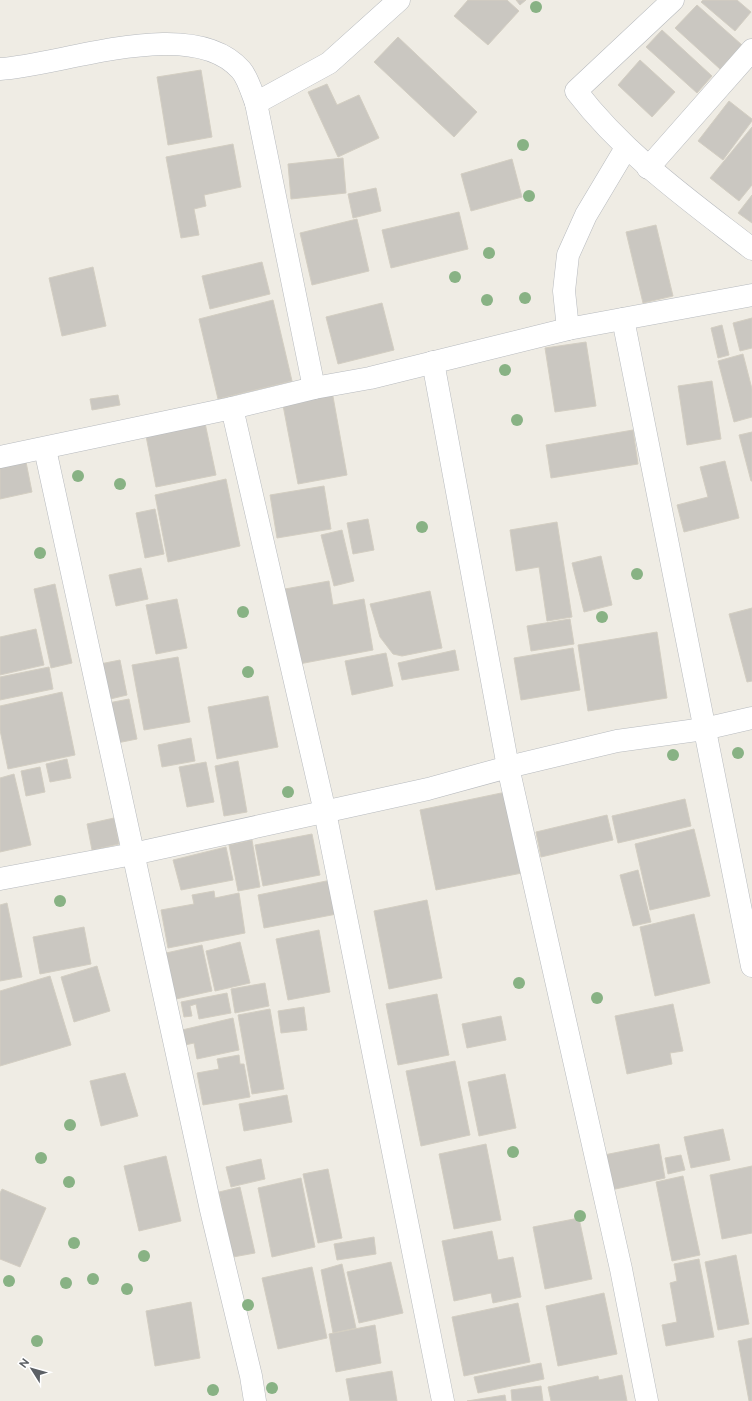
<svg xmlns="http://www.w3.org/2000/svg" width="752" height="1401" font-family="Raleway,sans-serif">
	<rect width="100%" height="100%" fill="#efece4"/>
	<!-- building -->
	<g fill="#cac7c1" stroke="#d3cec2">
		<polygon points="468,0 507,0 519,11 488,45 454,16"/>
		<polygon points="516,0 526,0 520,5"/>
		<polygon points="703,0 737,0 751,12 735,31 701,2"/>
		<polygon points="697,5 742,45 720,69 675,28"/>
		<polygon points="662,30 712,76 697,93 646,47"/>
		<polygon points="398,37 477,112 454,137 374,62"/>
		<polygon points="640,60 675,92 652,117 618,85"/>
		<polygon points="201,70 212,137 168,145 157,77"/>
		<polygon points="327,84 337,105 359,95 379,138 338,157 308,92"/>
		<polygon points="729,101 752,119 752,121 723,160 698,141"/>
		<polygon points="752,127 752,185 739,201 710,178"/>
		<polygon points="233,144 241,187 204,195 206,206 194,209 199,235 181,238 166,157"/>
		<polygon points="343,158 346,193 291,199 288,164"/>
		<polygon points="512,159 522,197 471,211 461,174"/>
		<polygon points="376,188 381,211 353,218 348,194"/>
		<polygon points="752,195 752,223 738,213"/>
		<polygon points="459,212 468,249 391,268 382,230"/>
		<polygon points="357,219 369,271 312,285 300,233"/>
		<polygon points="656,225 673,296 643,303 626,232"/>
		<polygon points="262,262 270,294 210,309 202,276"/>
		<polygon points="93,267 106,326 62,336 49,278"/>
		<polygon points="273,300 292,381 218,399 199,319"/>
		<polygon points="382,303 394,350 338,364 326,317"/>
		<polygon points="752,318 752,348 740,351 733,323"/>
		<polygon points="722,325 729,355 718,358 711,328"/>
		<polygon points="586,342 596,406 555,412 545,348"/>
		<polygon points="743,354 752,389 752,417 734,422 718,361"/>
		<polygon points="712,381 721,439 687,445 678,386"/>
		<polygon points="332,391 347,475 298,484 282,400"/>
		<polygon points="118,395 120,405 92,410 90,399"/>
		<polygon points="205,423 216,475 156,487 146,436"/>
		<polygon points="633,430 638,464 551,478 546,445"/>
		<polygon points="752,432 752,481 751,481 739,435"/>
		<polygon points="725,461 739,518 684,532 677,505 708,497 700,467"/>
		<polygon points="26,462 32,492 0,499 0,467"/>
		<polygon points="226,479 240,546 168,562 155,495"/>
		<polygon points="324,486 331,529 277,538 270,495"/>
		<polygon points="155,509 164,554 145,558 136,513"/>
		<polygon points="368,519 374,550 353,554 347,523"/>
		<polygon points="557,522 572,617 547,621 539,567 516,571 510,530"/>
		<polygon points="342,530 354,581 334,586 321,535"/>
		<polygon points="601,556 612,605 584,612 572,563"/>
		<polygon points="141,568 148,599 116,606 109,575"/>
		<polygon points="329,581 333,605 364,599 373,650 299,664 285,589"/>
		<polygon points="55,584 72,663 51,668 34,589"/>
		<polygon points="430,591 442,648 402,656 393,654 380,637 370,604"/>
		<polygon points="177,599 187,648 156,654 146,605"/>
		<polygon points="752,608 752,681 747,682 729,614"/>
		<polygon points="570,619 574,644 531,651 527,626"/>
		<polygon points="36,629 44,665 0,675 0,637"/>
		<polygon points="657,632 667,698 588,711 578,645"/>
		<polygon points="573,648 580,690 521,700 514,658"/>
		<polygon points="455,650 459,670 402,680 398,663"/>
		<polygon points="386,653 393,686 352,695 345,661"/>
		<polygon points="178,657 190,722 144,730 132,665"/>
		<polygon points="120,660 127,695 102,701 95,665"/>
		<polygon points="49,667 53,689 0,700 0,677"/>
		<polygon points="62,692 75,755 8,769 0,730 0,706"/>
		<polygon points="268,696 278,747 217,759 208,707"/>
		<polygon points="129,699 137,739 112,744 103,704"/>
		<polygon points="191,738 195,761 162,767 158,745"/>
		<polygon points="67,759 71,778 50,782 46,764"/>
		<polygon points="238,761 247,812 224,816 215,766"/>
		<polygon points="206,762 214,802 187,807 179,767"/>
		<polygon points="40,767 45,792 26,796 21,771"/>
		<polygon points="14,774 31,845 0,852 0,778"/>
		<polygon points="506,792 522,873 436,890 420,810"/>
		<polygon points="685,799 691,826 618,843 612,816"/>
		<polygon points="607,815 613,840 541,857 536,832"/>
		<polygon points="114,818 119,844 92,850 87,824"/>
		<polygon points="694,829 710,896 650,910 635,844"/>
		<polygon points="312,834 320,875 263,886 255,845"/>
		<polygon points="252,840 260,887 238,891 229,845"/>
		<polygon points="226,847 233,880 181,890 173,860"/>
		<polygon points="638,870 651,922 633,926 620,875"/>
		<polygon points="336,879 342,913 264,928 258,895"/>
		<polygon points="214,891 215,898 239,893 245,933 168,948 161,910 194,904 192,895"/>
		<polygon points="427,900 442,978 389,989 374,911"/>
		<polygon points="7,903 22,977 0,981 0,905"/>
		<polygon points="694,914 710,983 655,996 640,927"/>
		<polygon points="84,927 91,964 40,974 33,937"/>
		<polygon points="319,930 330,992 288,1000 276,939"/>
		<polygon points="240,942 250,983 215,991 206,951"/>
		<polygon points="202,945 212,991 176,999 166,953"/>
		<polygon points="97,966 110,1011 74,1022 61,977"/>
		<polygon points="50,976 71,1045 0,1066 0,991"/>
		<polygon points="265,983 269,1006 235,1013 231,989"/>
		<polygon points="227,993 231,1013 199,1019 196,1004 190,1006 192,1016 184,1017 181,1002"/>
		<polygon points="437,994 449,1055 398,1065 386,1004"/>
		<polygon points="673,1004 683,1051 670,1053 672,1064 627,1074 615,1016"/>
		<polygon points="304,1007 307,1030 281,1033 278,1011"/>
		<polygon points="270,1009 284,1089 252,1094 238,1015"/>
		<polygon points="501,1016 506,1040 467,1048 462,1024"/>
		<polygon points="233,1018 239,1050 197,1059 194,1043 185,1045 182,1030"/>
		<polygon points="239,1055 240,1064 244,1064 250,1097 203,1105 197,1073 219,1069 217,1059"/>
		<polygon points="455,1061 470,1135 421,1146 406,1071"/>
		<polygon points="125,1073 138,1116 101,1126 90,1081"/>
		<polygon points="505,1074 516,1128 479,1136 468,1082"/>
		<polygon points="287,1095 292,1122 244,1131 239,1104"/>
		<polygon points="723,1129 730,1160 691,1168 684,1137"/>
		<polygon points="486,1144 501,1220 454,1229 439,1154"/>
		<polygon points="659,1144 665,1178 611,1190 604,1155"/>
		<polygon points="681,1155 685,1170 668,1174 665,1158"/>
		<polygon points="166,1156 181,1221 139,1231 124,1166"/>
		<polygon points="261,1159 265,1179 231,1187 226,1167"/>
		<polygon points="752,1166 752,1233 722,1239 710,1175"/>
		<polygon points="328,1169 342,1238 318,1243 303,1174"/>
		<polygon points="683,1176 700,1255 672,1261 656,1182"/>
		<polygon points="301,1178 315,1247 272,1257 258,1188"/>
		<polygon points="240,1187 255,1253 233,1257 219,1192"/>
		<polygon points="2,1189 46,1208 20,1267 0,1259 0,1193"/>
		<polygon points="579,1218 592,1279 545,1289 533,1227"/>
		<polygon points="492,1231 498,1260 513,1257 521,1297 493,1303 491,1293 454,1301 442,1241"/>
		<polygon points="374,1237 376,1254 337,1260 334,1244"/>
		<polygon points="736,1255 749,1324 718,1330 705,1262"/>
		<polygon points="699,1259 714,1337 666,1346 662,1325 677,1322 670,1283 677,1281 674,1264"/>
		<polygon points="391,1262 403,1313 359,1323 347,1272"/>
		<polygon points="342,1264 356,1328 333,1333 321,1270"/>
		<polygon points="312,1267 327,1338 278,1349 262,1278"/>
		<polygon points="604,1293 617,1354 558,1366 546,1306"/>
		<polygon points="191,1302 200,1358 155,1366 146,1311"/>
		<polygon points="518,1303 530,1362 464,1376 452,1317"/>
		<polygon points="375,1325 381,1363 336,1372 329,1334"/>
		<polygon points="752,1338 752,1401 749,1401 738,1341"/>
		<polygon points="541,1363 544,1379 478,1393 474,1377"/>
		<polygon points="392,1371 397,1401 350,1401 346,1379"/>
		<polygon points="622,1375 627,1401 551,1401 548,1387 598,1376 599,1380"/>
		<polygon points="541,1386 543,1401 512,1401 511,1390"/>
		<polygon points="505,1395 506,1401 467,1401"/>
	</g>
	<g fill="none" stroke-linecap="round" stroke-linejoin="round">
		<defs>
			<g id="minor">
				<path d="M673 0 576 91C625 155 689 200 752 249"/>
				<path d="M0 69C64 65 192 14 241 70 248 78 252 93 256 103L314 388"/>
				<polyline points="256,103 329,63 399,0"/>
				<polyline points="648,168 752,50"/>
				<polyline points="623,319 752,966"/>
				<polyline points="568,329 564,291 568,255 586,215 626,148"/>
				<polyline points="433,362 508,767 621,1269 647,1401"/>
				<polyline points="232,408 325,812 443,1401"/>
				<polyline points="45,449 211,1210 251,1376 255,1401"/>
				<polyline points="0,457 232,408 314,388 370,378 568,329 752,295"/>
				<polyline points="0,879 133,854 428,789 508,767 617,741 704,729 752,718"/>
			</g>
		</defs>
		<!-- minor casing -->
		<use href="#minor" stroke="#b7babe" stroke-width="23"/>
		<!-- minor -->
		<use href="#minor" stroke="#fff" stroke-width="22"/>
	</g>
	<!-- trees -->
	<g fill="#88b284">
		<circle cx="536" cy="7" r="6"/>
		<circle cx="523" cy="145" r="6"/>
		<circle cx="529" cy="196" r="6"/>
		<circle cx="489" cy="253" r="6"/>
		<circle cx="455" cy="277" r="6"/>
		<circle cx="525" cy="298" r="6"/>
		<circle cx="487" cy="300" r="6"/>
		<circle cx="505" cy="370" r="6"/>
		<circle cx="517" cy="420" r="6"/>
		<circle cx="78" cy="476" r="6"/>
		<circle cx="120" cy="484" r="6"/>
		<circle cx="422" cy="527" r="6"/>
		<circle cx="40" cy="553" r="6"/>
		<circle cx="637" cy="574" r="6"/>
		<circle cx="243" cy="612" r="6"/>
		<circle cx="602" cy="617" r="6"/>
		<circle cx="248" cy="672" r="6"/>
		<circle cx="738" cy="753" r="6"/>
		<circle cx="673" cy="755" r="6"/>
		<circle cx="288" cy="792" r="6"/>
		<circle cx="60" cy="901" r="6"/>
		<circle cx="519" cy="983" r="6"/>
		<circle cx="597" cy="998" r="6"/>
		<circle cx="70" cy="1125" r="6"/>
		<circle cx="513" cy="1152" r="6"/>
		<circle cx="41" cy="1158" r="6"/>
		<circle cx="69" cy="1182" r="6"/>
		<circle cx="580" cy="1216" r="6"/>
		<circle cx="74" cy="1243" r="6"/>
		<circle cx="144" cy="1256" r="6"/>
		<circle cx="93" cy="1279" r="6"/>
		<circle cx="9" cy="1281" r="6"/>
		<circle cx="66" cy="1283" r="6"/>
		<circle cx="127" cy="1289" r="6"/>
		<circle cx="248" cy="1305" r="6"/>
		<circle cx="37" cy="1341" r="6"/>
		<circle cx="272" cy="1388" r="6"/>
		<circle cx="213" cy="1390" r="6"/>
	</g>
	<!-- north arrow -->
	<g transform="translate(32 1369) rotate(307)" stroke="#ffffff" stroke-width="3" paint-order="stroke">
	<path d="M0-3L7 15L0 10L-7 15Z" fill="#5c6065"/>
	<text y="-6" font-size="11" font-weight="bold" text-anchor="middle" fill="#5c6065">N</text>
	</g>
</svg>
